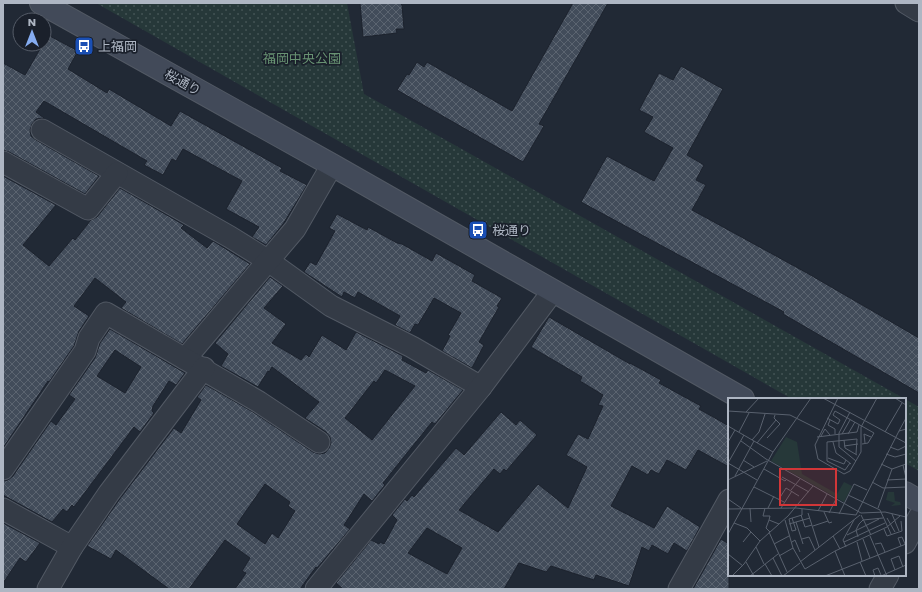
<svg xmlns="http://www.w3.org/2000/svg" width="922" height="592" font-family="Poppins,'Noto Sans JP',sans-serif">
	<defs>
		<pattern id="grass-dots" width="8" height="8" patternUnits="userSpaceOnUse"><rect width="8" height="8" fill="#263839"/><path d="M2 2h.1M6 6h.1" fill="none" stroke="#435354" stroke-width="1.8" stroke-linecap="round"/></pattern>
		<pattern id="building-cross-hatch" width="8" height="8" patternUnits="userSpaceOnUse"><rect width="8" height="8" fill="#424c5a"/><path d="M0 0l8 8M0 8l8-8" fill="none" stroke="#5b6470"/></pattern>
	</defs>
	<rect width="100%" height="100%" fill="#212935"/>
	<!-- grass -->
	<g fill="url(#grass-dots)">
		<polygon points="96,3 347,3 364,94 905,399 792,399"/>
		<polygon points="905,399 919,407 919,471 905,463"/>
	</g>
	<!-- building -->
	<g fill="url(#building-cross-hatch)" stroke="#1c222d" fill-rule="evenodd">
		<polygon points="360,3 400,3 402,5 404,29 396,29 397,33 363,37"/>
		<polygon points="573,3 608,3 539,124 544,126 523,162 397,90 407,74 409,75 417,62 424,67 427,62 512,111"/>
		<polygon points="48,35 78,51 68,69 107,93 109,89 171,126 180,111 282,168 280,171 307,185 283,224 266,245 252,237 259,227 226,209 242,181 183,149 176,161 172,159 163,175 144,165 147,161 44,101 36,112 44,118 36,119 32,124 30,130 31,136 36,140 99,176 85,194 9,152 3,150 3,63 25,75"/>
		<polygon points="681,66 723,89 687,155 704,165 696,180 706,185 692,210 807,273 919,338 919,393 783,314 784,312 581,202 607,156 654,181 673,148 644,132 653,117 639,110 659,73 673,80"/>
		<polygon points="3,176 56,205 23,245 49,266 73,238 75,240 91,220 97,217 120,188 184,225 181,228 207,248 213,241 250,264 182,344 121,308 126,302 95,278 74,306 89,316 79,331 74,346 49,382 48,381 3,448"/>
		<polygon points="337,214 367,230 368,227 397,243 402,244 432,261 436,253 475,275 472,281 502,298 497,306 499,307 479,342 484,345 472,368 442,351 450,336 448,335 461,313 434,298 418,325 415,324 410,333 395,325 400,316 358,292 355,298 344,292 342,297 304,272 310,262 316,265 335,231 329,228"/>
		<path d="M270 277 283 286 264 308 286 324 272 343 301 360 306 354 309 357 322 335 346 350 356 332 403 356 402 360 426 373 428 370 463 390 435 424 432 422 383 483 385 485 372 501 364 494 344 525 350 529 317 568 316 567 300 589H235L246 573 242 571 250 558 225 540 189 589H169L116 550 111 559 87 546 119 500 174 428 181 433 201 400 197 397 206 385 253 412 313 452 319 454 325 453 329 448 331 443 330 437 326 432 305 418 319 402 272 367 269 372 268 371 258 387 221 366 228 354 215 343ZM385 370 415 386 372 440 345 418 374 381 376 383ZM265 484 290 502 288 506 295 511 278 538 272 533 265 544 237 524Z"/>
		<path d="M549 317 630 364V363L661 380 659 383 701 406 699 409 729 426V467L698 450 686 470 667 460 659 474 651 470 648 475 632 466 611 506 654 528 667 506 700 527 687 551 674 543 668 554 652 545 649 551 642 547 629 586 596 575 594 580 551 566 546 572 519 563 504 589H343L336 583 371 540 379 544 380 542 384 544 397 520 392 515 405 499 407 501 412 495 414 497 456 448 464 455 501 412 516 425 520 420 537 435 506 471 504 469 500 474 494 469 459 510 498 532 538 484 568 508 587 467 566 455 578 434 588 439 603 406 598 405 603 395 580 381 582 377 531 347ZM427 528 462 548 447 574 408 553Z"/>
		<path d="M110 329 185 373 176 385 169 381 153 406 152 411 154 413 140 432 134 427 74 507 72 505 67 512 63 509 52 522 3 495V481L8 480 13 476 51 421 56 425 75 399 69 395 95 358 100 343ZM115 350 141 367 125 393 97 376Z"/>
		<polygon points="3,523 40,543 26,562 20,558 3,583"/>
		<polygon points="721,539 729,544 729,589 693,589"/>
	</g>
	<g fill="none" stroke-linecap="round" stroke-linejoin="round">
		<defs>
			<g id="street">
				<polyline points="906,3 919,11"/>
				<polyline points="42,130 230,237 267,260 331,306 412,347 481,387"/>
				<polyline points="3,162 88,209 117,173"/>
				<polyline points="185,359 295,229 332,165"/>
				<polyline points="3,469 85,351 89,338 106,313 259,402 319,442"/>
				<polyline points="3,509 72,547"/>
				<polyline points="905,543 919,517"/>
				<polyline points="48,589 72,547 109,493 204,368"/>
				<polyline points="316,589 481,387 553,291"/>
				<polyline points="679,589 729,500"/>
				<polyline points="880,589 888,575"/>
			</g>
			<g id="secondary">
				<polyline points="41,3 332,165 743,399"/>
				<polyline points="905,493 919,501"/>
			</g>
		</defs>
		<!-- street casing -->
		<use href="#street" stroke="#525964" stroke-width="23"/>
		<!-- secondary casing -->
		<use href="#secondary" stroke="#525964" stroke-width="24"/>
		<!-- street -->
		<use href="#street" stroke="#343b46" stroke-width="21"/>
		<!-- secondary -->
		<use href="#secondary" stroke="#424a59" stroke-width="22"/>
	</g>
	<!-- icons -->
	<defs>
		<symbol id="bus-square" viewBox="-11 -11 22 22"><rect x="-9" y="-9" width="18" height="18" rx="4" fill="#1a4fb4" stroke="#1a202b"/><path d="M-5-6H5V4H4V6H2V4H-2V6H-4V4H-5ZM-3.5-4V0h7V-4ZM-3.5 1.2v1.5H-2V1.2ZM2 1.2v1.5H3.5V1.2Z" fill="#fff"/></symbol>
	</defs>
	<g fill-rule="evenodd">
		<use href="#bus-square" x="73" y="35" width="22" height="22"/>
		<use href="#bus-square" x="467" y="219" width="22" height="22"/>
	</g>
	<g text-anchor="middle" stroke-width="3.5" stroke-linejoin="round" paint-order="stroke">
		<!-- poi labels -->
		<g font-size="13" fill="#aeb6c3" stroke="#1a202b" text-anchor="start">
			<text x="98" y="51">上福岡</text>
			<text x="492" y="235">桜通り</text>
		</g>
		<!-- park labels -->
		<g font-size="13" fill="#689272" stroke="#1a202b">
			<text x="302" y="63">福岡中央公園</text>
		</g>
		<!-- street labels -->
		<g font-size="13" fill="#aeb6c3" stroke="#1a202b">
			<text transform="translate(183 82) rotate(29)" y="5">桜通り</text>
		</g>
	</g>
	<!-- overview -->
	<g transform="translate(728 398)">
		<rect width="178" height="178" fill="#212935"/>
		<path d="M58 39 69 44 74 76 109 96 116 84 124 88 116 104 43 63Z" fill="#263839"/>
		<path d="M160 94H166L167 103 172 104 173 107 163 108 167 105 158 102Z" fill="#263839"/>
		<path fill="none" stroke="#59616e" stroke-width="1" d="M95 0 178 45M110 0 87 47 90 61 116 76 122 73 133 54V29L149 0M167 0 178 7M0 13 62 17 92 32M18 14 31 0M122 14 111 35V49L128 63M99 20 110 26 112 22 105 17 107 13 146 35 140 45 134 46M102 22 100 27 107 31V36M0 28 45 54M171 33 178 20M11 34 21 15M157 34 174 5M114 36 122 22M120 36 127 24M93 38 97 31 102 37M89 39 129 34 131 27M39 40 52 26 46 20 47 17M24 42 31 34 37 16M116 42 117 50 129 57M13 43 38 61 133 115 157 114 178 119M0 44 7 32M105 44 108 55 118 62M29 45 48 22M137 45 136 36 143 39M116 48 130 46M162 49 170 52 178 48M158 56 167 59 178 56M100 60 116 66 118 62 123 66M15 62 26 69M0 65 29 82M0 65 16 37M122 65 117 72 99 63V44L129 41 128 56M153 66 164 71 178 66M175 67 178 80M36 71 57 83 59 81M7 78 26 43M54 79 81 94M0 82 39 63M159 82 178 81M144 84 155 90 178 89M26 89 56 104M63 92 72 81M120 97 152 112 163 136M0 101 13 110M51 101 58 90 71 98M22 110 23 124M37 110 35 118H42L41 122 51 126M40 110 46 98M53 110 64 93M150 110 164 71M0 111 68 110 128 117 171 33 178 31M90 113 99 96M96 114 101 125 104 124M80 115 91 149M101 115 108 101M111 116 126 86 139 92M164 116 171 133M73 117 77 129 84 127M133 117 143 137M64 120 68 132M159 120 167 134M41 122 38 130 42 134M57 122 65 150 77 171 107 153 159 129 172 118M68 124 75 146M6 125 19 130 32 143M61 126 82 120M85 128 100 123M156 131 159 138 174 133 173 123M68 132 64 133 61 121 74 117V111M41 134 59 174M0 136 45 54 83 0M119 137 151 121M105 138 112 151M142 138 159 178M130 139 128 132 131 126 135 122 155 120M74 141 81 139 87 152M135 141 142 160M15 144 23 134M64 144 67 142 72 154M116 144 157 125M129 144 134 163M46 146 61 138M147 146 153 145 157 154M173 148 170 140 174 139 177 146M28 149 36 166M118 149 115 142 126 122M107 153 117 178M0 156 15 168M51 158 65 150M45 160 54 178M18 164 26 178M72 164 132 117M132 164 138 178M37 166 44 178M167 172 163 161 171 158 175 169M4 178 16 166 32 143 60 118 85 88M22 178 50 156M55 178 72 165M97 178 178 146M147 178 145 172 150 170 153 177M153 178 178 167"/>
		<path fill="#d23638" fill-opacity="0.15" stroke="#d23638" stroke-width="2" d="M52 71H108V107H52Z"/>
		<rect width="178" height="178" fill="none" stroke="#aeb6c3" stroke-width="2"/>
	</g>
	<!-- border -->
	<rect width="922" height="592" fill="none" stroke="#aeb6c3" stroke-width="8"/>
	<!-- north arrow -->
	<g transform="translate(32 32)"><circle r="19" fill="#1a202b" stroke="#555c68"/>
	<path d="M0-3L7 15L0 10L-7 15Z" fill="#85acf1"/>
	<text y="-6" font-size="11" font-weight="bold" text-anchor="middle" fill="#aeb6c3">N</text>
	</g>
</svg>
